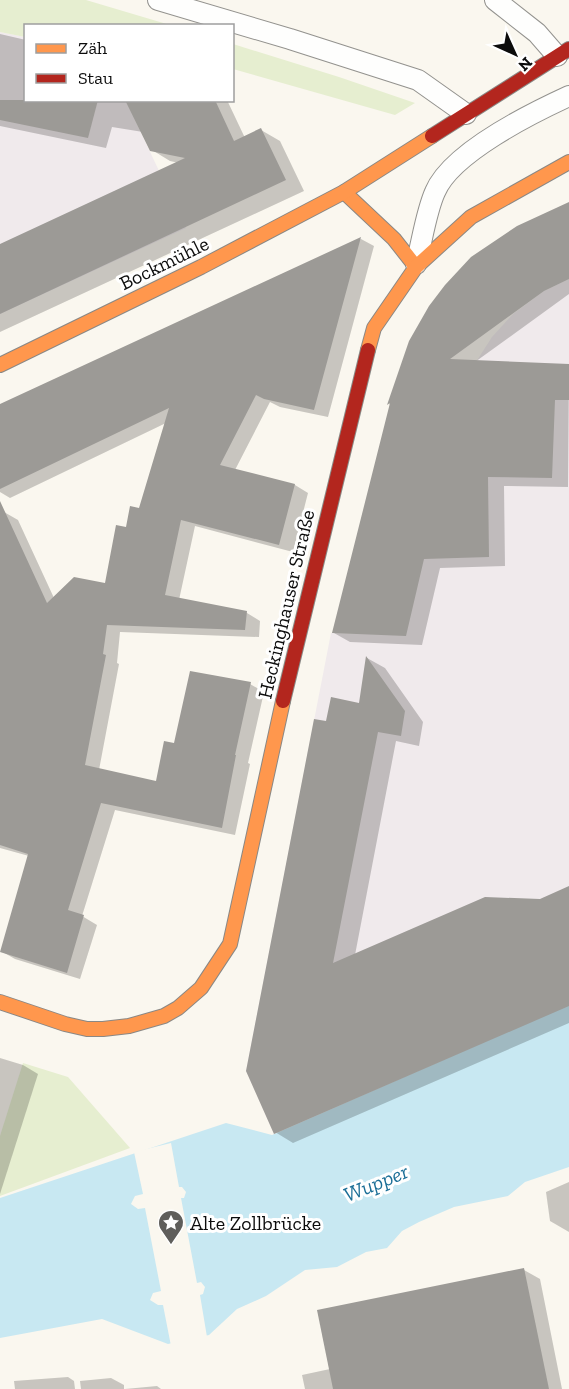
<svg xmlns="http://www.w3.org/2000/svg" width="569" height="1389" font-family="'Zilla Slab',serif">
	<rect width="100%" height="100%" fill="#faf7ef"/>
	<!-- industrial -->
	<g fill="#f0eaec">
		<polygon points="0,32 25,37 26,100 126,101 186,228 0,314"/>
		<polygon points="569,279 569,1007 274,1134 246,1071 331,633 405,635 460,397 474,365 492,337 513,314 544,291"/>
	</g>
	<!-- green -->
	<g fill="#e6eed0">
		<polygon points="0,0 86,0 170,25 26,26 25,37 0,32"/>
		<polygon points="233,44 339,77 415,103 395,115 233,69"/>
		<polygon points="23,1063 68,1077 130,1148 0,1196 0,1136"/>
	</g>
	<!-- water -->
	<polygon fill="#c8e8f2" points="569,1005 569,1167 525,1182 508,1196 454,1207 419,1222 402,1231 387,1248 366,1252 337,1267 305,1270 266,1296 237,1309 209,1335 168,1344 102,1319 0,1338 0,1198 226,1123 272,1135"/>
	<!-- pier -->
	<polygon fill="#faf7ef" points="171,1143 179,1187 182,1187 186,1192 184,1198 181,1198 197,1283 201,1282 205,1287 203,1294 200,1295 207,1337 171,1346 163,1305 158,1305 150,1300 153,1293 161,1291 145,1208 138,1209 131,1204 135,1196 143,1194 134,1152"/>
	<!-- shadow -->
	<g fill="#0003">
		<polygon points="0,34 26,40 26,100 227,100 245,138 261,130 280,141 304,191 0,332 0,246 179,163 170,161 152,150 143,132 112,127 106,148 0,126"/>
		<polygon points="569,204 569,294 475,362 569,365 568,487 504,486 505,566 440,568 422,645 350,642 334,633 391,405 389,404 411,342"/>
		<polygon points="361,239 374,246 328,417 280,407 270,402 235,470 295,485 308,493 293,552 195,526 179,600 247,613 260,621 259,637 120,632 117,663 119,664 99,770 157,783 176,745 250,684 264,692 248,763 250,764 235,835 115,810 82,916 97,925 80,979 15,959 1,951 29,856 0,848 0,514 4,512 18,520 54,598 106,585 127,529 140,510 166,423 10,498 0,492 0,406"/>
		<polygon points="367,658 385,668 423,722 419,746 396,741 355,955 540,901 569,888 569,1023 293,1143 275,1132 327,723 360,704"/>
		<polygon points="0,1058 23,1065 38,1074 0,1194"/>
		<polygon points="569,1182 569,1232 550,1221 546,1192"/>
		<polygon points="524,1270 540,1279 562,1389 305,1389 302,1375 330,1369"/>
		<polygon points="68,1377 74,1381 75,1389 15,1389 14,1381"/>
		<polygon points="111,1378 124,1385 124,1389 81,1389 80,1381"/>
		<polygon points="157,1386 161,1389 125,1389"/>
	</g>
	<!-- building -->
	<g fill="#9c9a96">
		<polygon points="0,100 98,100 88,138 0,120"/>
		<polygon points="125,100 215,100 234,141 261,128 286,180 0,314 0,244 185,158 150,151"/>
		<polygon points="569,202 569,279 544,291 450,359 569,364 569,400 555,400 552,478 488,477 489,557 424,559 406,636 332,633 390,403 387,405 409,341 429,306 445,285 471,257 517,226"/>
		<polygon points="361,237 314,410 264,399 256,395 220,465 295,484 279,545 181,520 165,595 247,611 245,630 107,625 103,654 106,655 85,765 156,781 164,741 174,743 190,671 251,682 235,755 236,755 222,828 101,803 68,910 84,915 67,973 0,952 28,854 0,845 0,501 47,603 74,577 105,583 116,525 126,527 130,506 139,508 169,408 0,489 0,404"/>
		<polygon points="366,656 405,711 401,736 378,732 333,963 485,897 540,899 569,886 569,1006 274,1134 246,1071 314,719 326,721 331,697 359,703"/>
		<polygon points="524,1268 549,1389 333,1389 317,1310"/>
	</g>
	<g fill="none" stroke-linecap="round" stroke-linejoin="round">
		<defs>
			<g id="lane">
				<polyline points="158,0 290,39 418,80 466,114"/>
				<polyline points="495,0 537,33 557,56"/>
				<path d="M416 264C422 242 426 212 435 192 451 153 532 113 569 96"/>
			</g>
			<g id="slow">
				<polyline points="344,192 394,239 416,267"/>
				<polyline points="368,350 374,328 416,267 471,217 569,162"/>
				<polyline points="0,365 201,267 344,192 432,136"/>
				<polyline points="0,1002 65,1024 87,1029 103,1029 129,1026 164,1016 178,1008 201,988 230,944 283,701"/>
			</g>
			<g id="jam">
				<polyline points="432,136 569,49"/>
				<polyline points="283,701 368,350"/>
			</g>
		</defs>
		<!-- lane casing -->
		<use href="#lane" stroke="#93928e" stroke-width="22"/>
		<!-- slow casing -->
		<use href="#slow" stroke="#8a8885" stroke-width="16"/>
		<!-- jam casing -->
		<use href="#jam" stroke="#8a8885" stroke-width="16"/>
		<!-- lane -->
		<use href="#lane" stroke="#fefefd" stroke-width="20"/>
		<!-- slow -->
		<use href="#slow" stroke="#ff974d" stroke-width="14"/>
		<!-- jam -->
		<use href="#jam" stroke="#b3261e" stroke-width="14"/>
	</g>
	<!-- icons -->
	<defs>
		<symbol id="sight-pin" viewBox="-11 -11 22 30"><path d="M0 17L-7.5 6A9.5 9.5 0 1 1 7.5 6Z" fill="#5f5e5b" stroke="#fff"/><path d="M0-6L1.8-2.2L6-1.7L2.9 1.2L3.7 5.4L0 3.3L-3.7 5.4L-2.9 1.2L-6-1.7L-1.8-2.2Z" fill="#fff"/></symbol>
	</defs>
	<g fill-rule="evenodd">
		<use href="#sight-pin" x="156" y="1208" width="30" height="40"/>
	</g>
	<g text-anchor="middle" stroke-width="6" stroke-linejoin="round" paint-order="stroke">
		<!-- street labels -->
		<g font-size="20" fill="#0c0c0c" stroke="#fff">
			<text transform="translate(164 263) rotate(-26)" y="7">Bockmühle</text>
			<text transform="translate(286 604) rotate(-77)" y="7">Heckinghauser Straße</text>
		</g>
		<!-- poi labels -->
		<g font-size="20" fill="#0c0c0c" stroke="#fff" text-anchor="start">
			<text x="190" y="1230">Alte Zollbrücke</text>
		</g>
		<!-- water labels -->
		<g font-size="21" font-style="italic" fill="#1c6f97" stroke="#fff">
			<text transform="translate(376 1183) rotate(-22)" y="7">Wupper</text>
		</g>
	</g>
	<!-- legend -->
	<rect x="24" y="24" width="210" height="78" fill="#ffffff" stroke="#9e9e9e" stroke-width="1.5"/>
	<rect x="36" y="44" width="30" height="9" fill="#ff974d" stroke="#9e9e9e" stroke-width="1.5"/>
	<text x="78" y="54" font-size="18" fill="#0c0c0c">Zäh</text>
	<rect x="36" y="74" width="30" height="9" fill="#b3261e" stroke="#9e9e9e" stroke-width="1.5"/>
	<text x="78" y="84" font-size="18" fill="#0c0c0c">Stau</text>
	<!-- north arrow -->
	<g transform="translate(515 54) rotate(135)" stroke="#ffffff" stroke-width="4.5" paint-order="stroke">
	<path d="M0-4.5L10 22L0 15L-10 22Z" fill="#0c0c0c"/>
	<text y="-9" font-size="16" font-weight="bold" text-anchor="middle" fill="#0c0c0c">N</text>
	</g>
</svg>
